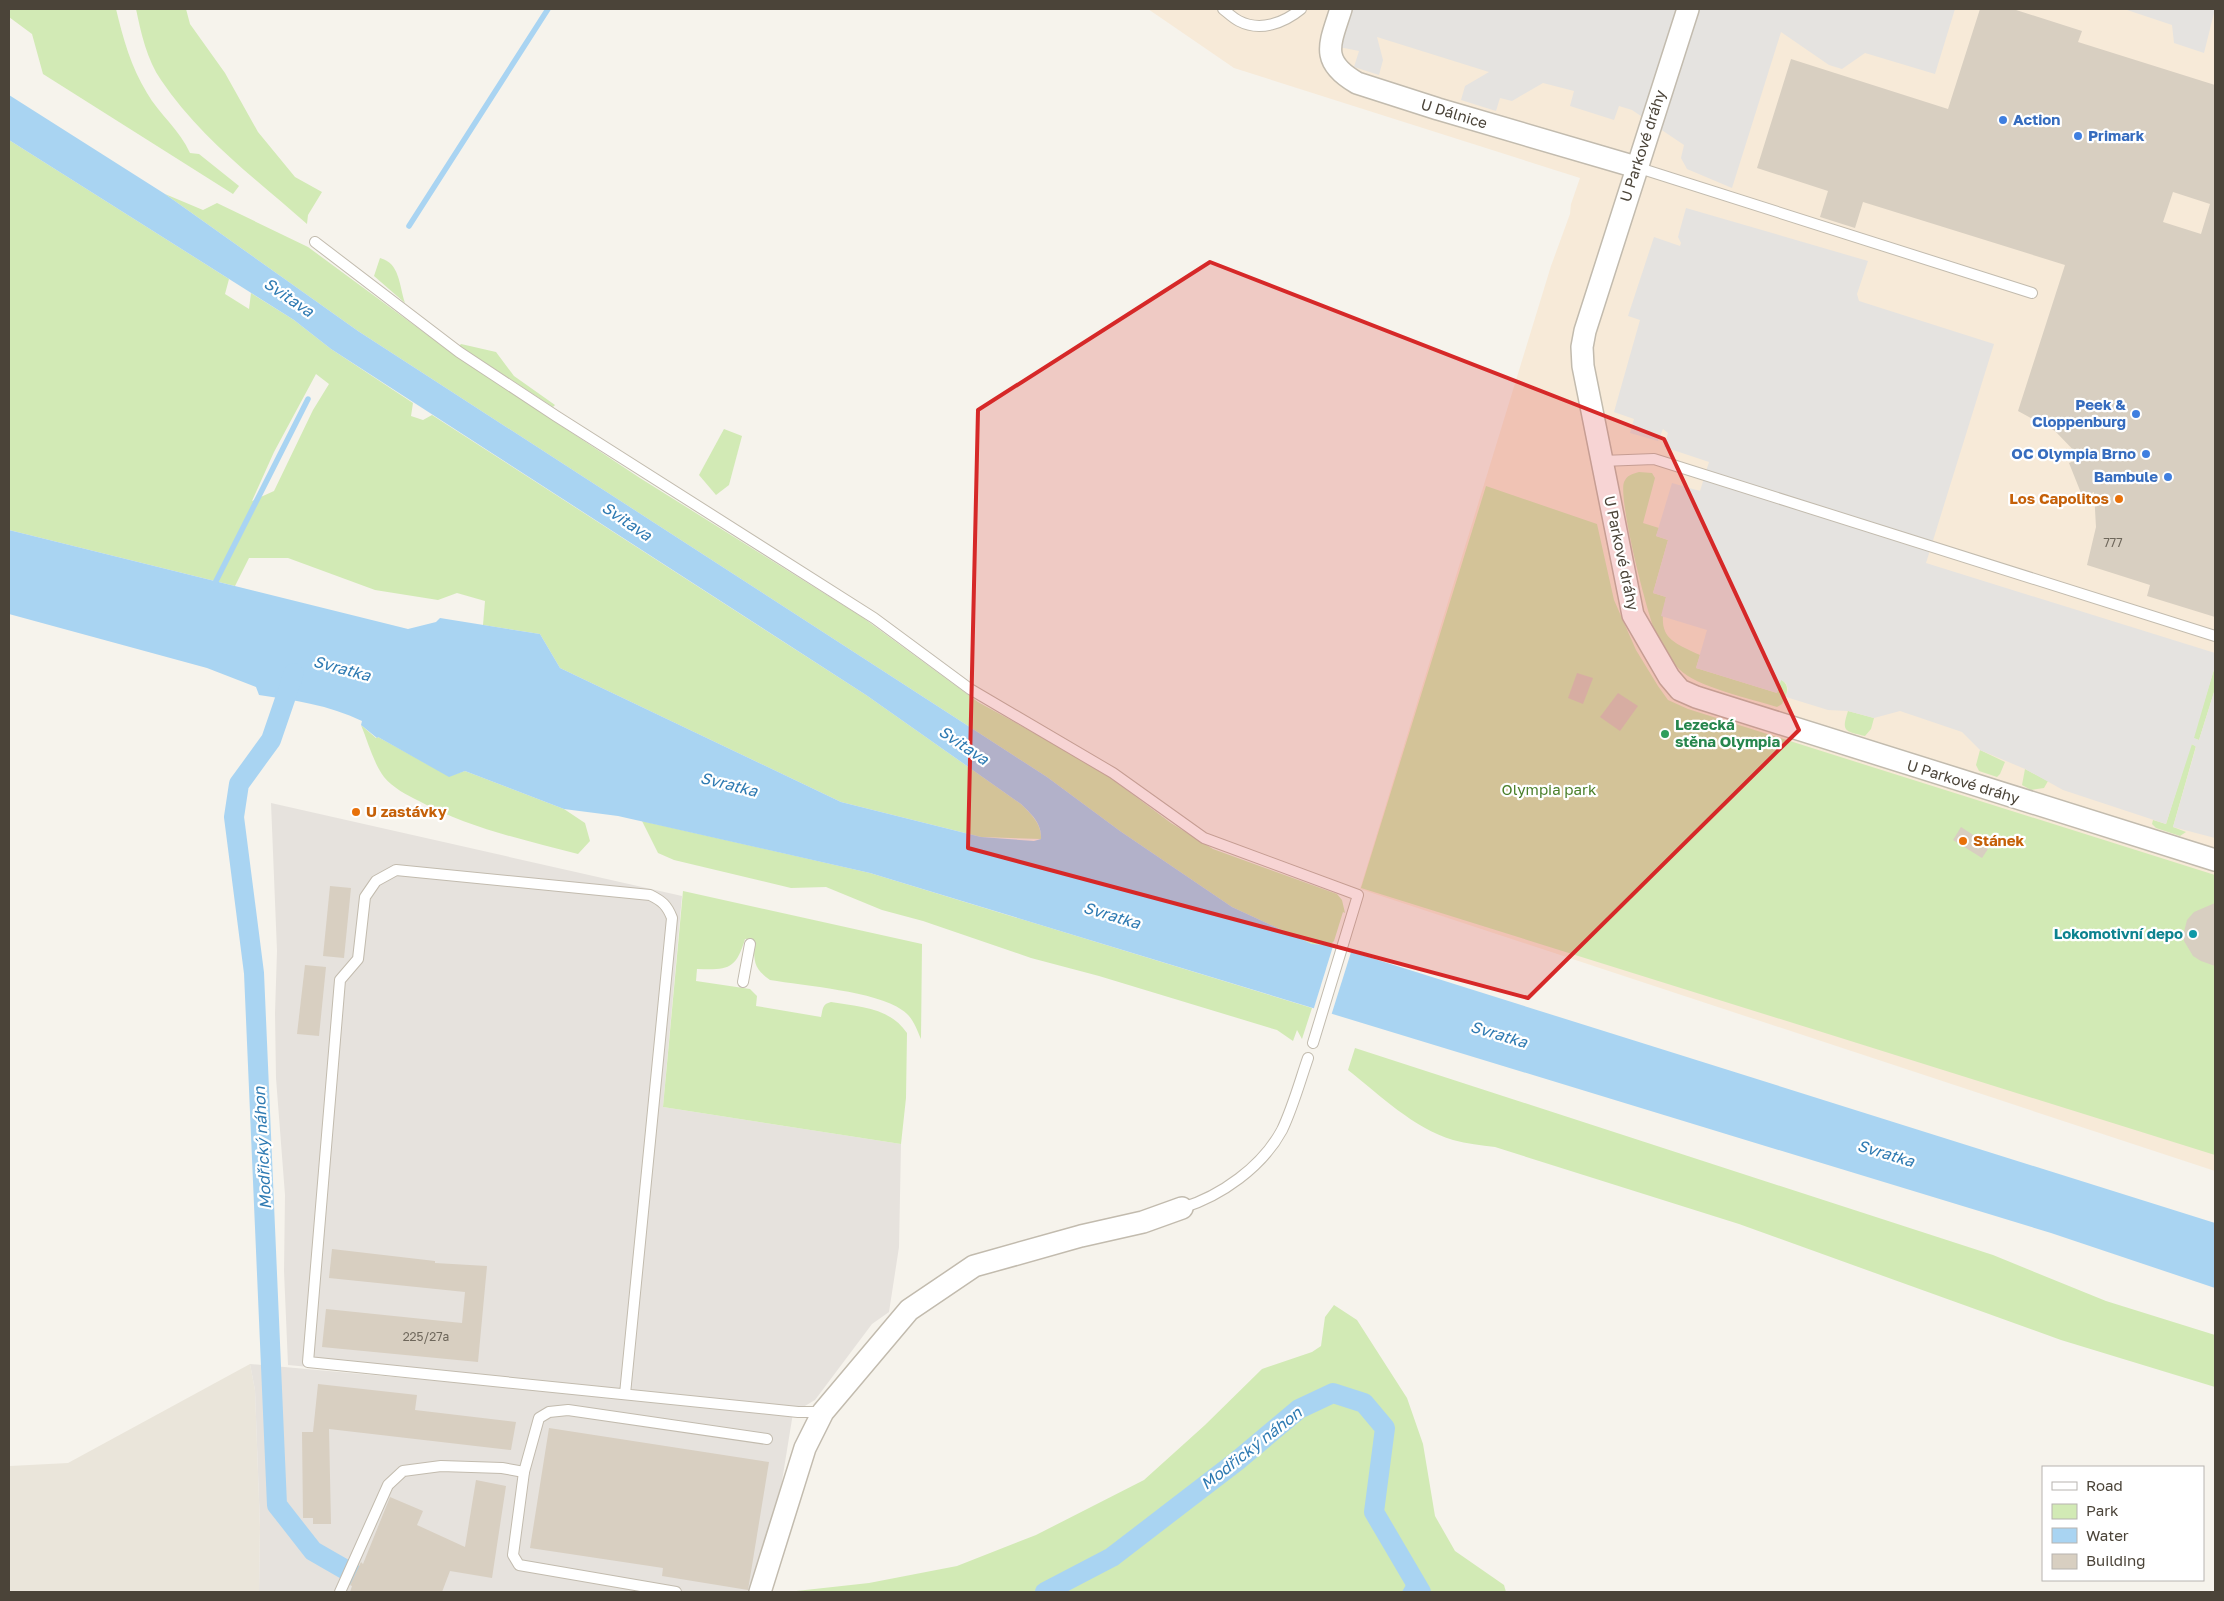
<svg xmlns="http://www.w3.org/2000/svg" width="2224" height="1601" font-family="'Golos Text',sans-serif">
	<rect width="100%" height="100%" fill="#f6f3ec"/>
	<!-- residential -->
	<polygon fill="#eae5da" points="250,1364 255,1390 260,1527 259,1592 9,1592 9,1452 10,1466 68,1463"/>
	<!-- commercial -->
	<polygon fill="#f7ead8" points="1148,9 2215,9 2215,1171 1360,889 1551,266 1570,214 1571,204 1580,178 1234,68"/>
	<!-- industrial -->
	<polygon fill="#e6e2dd" points="271,803 682,896 663,1107 901,1144 899,1247 889,1312 872,1324 815,1400 793,1413 764,1592 259,1592 260,1527 255,1390 250,1364 628,1398 288,1365 284,1271 285,1195 276,1078 275,1013 277,951"/>
	<!-- green -->
	<g fill="#d2eab5" fill-rule="evenodd">
		<path d="M9 9H116C123 38 131 67 147 93 159 114 180 130 190 153L199 154 239 186 233 194 43 74 32 34 9 17Z"/>
		<path d="M136 9H186L190 24 225 73 258 132 295 177 322 192 308 215 307 224C257 180 199 137 161 80 147 60 141 33 136 9Z"/>
		<path d="M9 140 229 279 225 294 249 309 251 293 294 320 331 349 413 403 411 416 423 420 432 415 866 695 1021 804C1031 814 1042 824 1041 839L981 837 841 802 560 668 540 634 483 625 485 601 457 593 438 600 375 590 288 558H249L235 586 9 530ZM316 374 329 384 313 410 274 491 252 501 274 452Z"/>
		<polygon points="165,194 203,210 217,203 308,247 456,356 640,478 862,617 978,702 1096,767 1171,823 1213,849 1337,894 1342,900 1345,913 1343,912 1334,941 1330,945 1312,944 1232,907 1120,831 1047,777 358,331"/>
		<path d="M380 258C400 263 399 285 405 303L374 276Z"/>
		<polygon points="461,344 496,352 514,376 555,405 553,407 459,346"/>
		<polygon points="724,429 742,436 729,485 716,495 699,475"/>
		<path d="M1639 472 1652 473 1655 478 1643 523 1659 528 1656 536 1668 540 1653 593 1666 597C1657 636 1667 640 1700 655L1696 668 1777 693 1781 679C1791 687 1787 694 1782 704L1777 707C1752 699 1696 687 1679 669 1670 660 1661 645 1656 634 1647 613 1618 500 1624 482 1627 475 1632 474 1639 472Z"/>
		<polygon points="1486,486 1597,524 1614,600 1636,650 1658,686 1668,700 1688,709 2215,875 2215,1155 1361,888"/>
		<polygon points="2215,666 2215,689 2199,740 2193,738"/>
		<path d="M1848 711 1874 718 1871 729 1865 736C1845 731 1841 732 1848 711Z"/>
		<path d="M361 725 376 738 378 737 449 776 465 771 564 809 585 823 590 841 578 854C524 840 469 828 419 801 407 795 393 788 384 777 373 762 368 742 361 725Z"/>
		<polygon points="2191,744 2196,746 2173,827 2186,832 2180,836 2156,828 2152,824 2153,820 2166,824"/>
		<polygon points="1980,750 2005,762 2000,774 1997,777 1979,771 1976,765"/>
		<polygon points="2025,769 2048,781 2044,788 2031,790 2022,785"/>
		<polygon points="642,821 870,873 1312,1008 1302,1039 1297,1030 1293,1041 1277,1030 1099,976 1031,958 923,921 882,910 826,887 791,888 674,860 658,853"/>
		<path d="M683 891 922 944 921 1039C916 1028 913 1017 902 1010 876 991 804 986 770 980 753 968 754 961 754 940L745 939C736 970 727 970 697 969L696 981 750 989 757 996 756 1006 821 1017C823 1009 822 1004 831 1002 860 1007 889 1007 907 1033L906 1098 901 1144 663 1107Z"/>
		<path d="M1355 1048 1993 1255 2106 1301 2215 1335V1387L2061 1340 1739 1224 1495 1147C1481 1145 1467 1144 1453 1140 1413 1128 1380 1095 1348 1070Z"/>
		<polygon points="1334,1305 1357,1320 1407,1398 1423,1444 1435,1516 1455,1551 1504,1585 1506,1592 787,1592 869,1583 957,1566 1036,1535 1144,1480 1205,1425 1262,1369 1312,1352 1321,1346 1325,1317"/>
	</g>
	<!-- parking -->
	<g fill="#e5e3e0">
		<polygon points="1352,9 1955,9 1935,74 1865,53 1842,69 1829,65 1781,32 1732,188 1687,169 1681,158 1684,145 1632,110 1619,106 1614,120 1570,106 1574,91 1543,83 1512,101 1500,98 1496,111 1461,100 1465,86 1489,72 1377,37 1383,60 1379,75 1354,67 1359,51 1339,47"/>
		<polygon points="2124,9 2215,9 2204,53 2174,43 2172,25"/>
		<polygon points="1686,208 1868,261 1857,294 1859,301 1994,344 1926,563 2215,653 2215,666 2194,738 2199,740 2215,689 2215,838 2173,827 2196,747 2192,744 2166,824 2063,790 2025,769 1980,750 1962,732 1900,711 1874,718 1848,711 1828,710 1786,697 1788,689 1786,683 1781,680 1777,693 1696,668 1707,630 1661,616 1666,597 1653,593 1668,540 1656,536 1672,483 1700,491 1709,462 1664,447 1668,433 1663,429 1658,441 1630,433 1634,419 1614,412 1640,320 1628,316 1654,237 1680,246 1681,243 1678,237"/>
	</g>
	<!-- water -->
	<path fill="#a9d4f2" d="M9 95 165 194 358 331 1047 777 1120 831 1232 907 1312 944 1330 945 2215 1223V1288L2051 1233 870 873 618 816 564 809 465 771 449 777 378 737 377 738 361 725 362 721C329 705 294 700 259 695L256 687 207 668 9 614V530L408 629 436 622 440 618 540 634 560 668 841 802 981 837 1034 841 1041 839C1042 823 1031 814 1021 804L866 695 331 349 294 320 9 140Z"/>
	<!-- pier -->
	<polygon fill="#f6f3ec" points="1334,943 1352,949 1331,1016 1313,1011"/>
	<g fill="none" stroke-linecap="round" stroke-linejoin="round">
		<!-- stream -->
		<g stroke="#a9d4f2" stroke-width="5.5">
			<polyline points="409,226 548,9"/>
			<polyline points="213,587 308,399"/>
			<polyline points="1405,1592 1413,1578"/>
		</g>
		<!-- canal -->
		<g stroke="#a9d4f2" stroke-width="20">
			<polyline points="294,673 271,740 239,784 234,817 254,973 277,1505 313,1551 360,1578 396,1592"/>
			<polyline points="1045,1592 1112,1557 1237,1461 1299,1409 1333,1393 1364,1403 1385,1428 1374,1512 1421,1592"/>
		</g>
	</g>
	<!-- building -->
	<g fill="#d8cfc1" fill-rule="evenodd">
		<path d="M1980 9H2013L2082 31 2078 42 2215 85V617L2147 596 2150 585 2087 565 2096 527 2094 492 2083 498 2069 463 2081 458 2055 431 2018 411 2065 265 1863 202 1855 228 1820 217 1828 191 1757 168 1791 59 1948 109ZM2173 192 2210 204 2201 234 2163 222Z"/>
		<polygon points="1577,673 1593,678 1583,704 1568,698"/>
		<polygon points="1618,693 1638,706 1620,731 1600,717"/>
		<polygon points="1961,827 1990,846 1982,858 1953,840"/>
		<polygon points="330,886 351,888 344,958 323,956"/>
		<polygon points="2215,903 2215,966 2201,961 2193,956 2184,941 2184,932 2187,920 2194,912"/>
		<polygon points="305,965 326,967 319,1036 297,1034"/>
		<polygon points="332,1249 435,1261 435,1263 487,1266 478,1362 322,1347 326,1309 462,1323 465,1292 329,1278"/>
		<polygon points="318,1384 417,1395 415,1410 516,1422 511,1450 329,1429 331,1524 313,1524 313,1518 303,1518 302,1432 313,1432"/>
		<polygon points="549,1428 769,1462 748,1590 662,1576 663,1568 530,1548"/>
		<polygon points="476,1480 506,1486 492,1578 450,1571 442,1592 350,1592 352,1586 350,1585 361,1562 363,1564 390,1497 423,1511 417,1525 465,1547"/>
	</g>
	<g fill="none" stroke-linecap="round" stroke-linejoin="round">
		<defs>
			<g id="service">
				<path d="M1223 9C1228 13 1233 18 1239 21 1260 32 1284 23 1301 9"/>
				<polyline points="1636,167 2032,293"/>
				<polyline points="315,242 459,352 556,416 874,618 970,689 1113,773 1204,838 1358,895 1313,1043"/>
				<polyline points="1602,461 1654,459 2215,636"/>
				<polyline points="743,982 750,944"/>
				<path d="M1182 1208C1221 1196 1262 1167 1282 1130 1293 1107 1300 1081 1308 1058"/>
				<path d="M625 1394 672 918C667 905 662 901 650 895L396 870 376 881 365 897 358 959 340 980 308 1362 798 1412H823"/>
				<polyline points="340,1592 388,1485 403,1471 441,1466 502,1468 524,1472"/>
				<polyline points="676,1592 519,1565 513,1555 524,1472 539,1418 549,1412 568,1410 767,1439"/>
			</g>
			<g id="minor">
				<path d="M1341 9C1330 44 1319 61 1357 83L1438 109 1636 167"/>
				<polyline points="1688,9 1585,331 1582,347 1583,366 1633,615 1669,677 1680,690 1696,697 2215,860"/>
				<polyline points="760,1592 805,1448 823,1412 909,1310 974,1266 1081,1236 1143,1222 1182,1208"/>
			</g>
		</defs>
		<!-- service casing -->
		<use href="#service" stroke="#c2bbae" stroke-width="12"/>
		<!-- minor casing -->
		<use href="#minor" stroke="#c2bbae" stroke-width="24"/>
		<!-- service -->
		<use href="#service" stroke="#fff" stroke-width="10"/>
		<!-- minor -->
		<use href="#minor" stroke="#fff" stroke-width="21"/>
	</g>
	<!-- marked area -->
	<path fill="#d62828" fill-opacity="0.2" stroke="#d62828" stroke-width="4" stroke-linejoin="round" d="M1210 262 1664 439 1799 730 1528 998 968 848 978 410Z"/>
	<!-- markers -->
	<g fill="#3f7fe0" stroke="#fff" stroke-width="2">
		<circle cx="2003" cy="120" r="5"/>
		<circle cx="2078" cy="136" r="5"/>
		<circle cx="2136" cy="414" r="5"/>
		<circle cx="2146" cy="454" r="5"/>
		<circle cx="2168" cy="477" r="5"/>
	</g>
	<g fill="#e8710a" stroke="#fff" stroke-width="2">
		<circle cx="2119" cy="499" r="5"/>
		<circle cx="356" cy="812" r="5"/>
		<circle cx="1963" cy="841" r="5"/>
	</g>
	<circle fill="#2e9e5b" stroke="#fff" stroke-width="2" cx="1665" cy="734" r="5"/>
	<circle fill="#0f9aa8" stroke="#fff" stroke-width="2" cx="2193" cy="934" r="5"/>
	<g text-anchor="middle" stroke-width="4.5" stroke-linejoin="round" paint-order="stroke">
		<!-- number labels -->
		<g font-size="12" fill="#6e675b">
			<text x="2113" y="547">777</text>
			<text x="426" y="1341">225/27a</text>
		</g>
		<!-- street labels -->
		<g font-size="15" fill="#4b4439" stroke="#fff">
			<text transform="translate(1454 114) rotate(17)" y="5">U Dálnice</text>
			<text transform="translate(1643 146) rotate(-72)" y="5">U Parkové dráhy</text>
			<text transform="translate(1621 553) rotate(78)" y="5">U Parkové dráhy</text>
			<text transform="translate(1963 782) rotate(17)" y="5">U Parkové dráhy</text>
		</g>
		<!-- shop labels -->
		<g font-size="15" font-weight="bold" fill="#366cbe" stroke="#fff" text-anchor="end">
			<text x="2013" y="125" text-anchor="start">Action</text>
			<text x="2088" y="141" text-anchor="start">Primark</text>
			<text x="2126" y="410">Peek &amp;<tspan x="2126" dy="17">Cloppenburg</tspan></text>
			<text x="2136" y="459">OC Olympia Brno</text>
			<text x="2158" y="482">Bambule</text>
		</g>
		<!-- food labels -->
		<g font-size="15" font-weight="bold" fill="#c56008" stroke="#fff" text-anchor="start">
			<text x="2109" y="504" text-anchor="end">Los Capolitos</text>
			<text x="366" y="817">U zastávky</text>
			<text x="1973" y="846">Stánek</text>
		</g>
		<!-- leisure labels -->
		<g font-size="15" font-weight="bold" fill="#27864d" stroke="#fff" text-anchor="start">
			<text x="1675" y="730">Lezecká<tspan x="1675" dy="17">stěna Olympia</tspan></text>
		</g>
		<!-- park labels -->
		<g font-size="15" fill="#4a7f2a" stroke="#fff">
			<text x="1549" y="795">Olympia park</text>
		</g>
		<!-- culture labels -->
		<g font-size="15" font-weight="bold" fill="#0d838f" stroke="#fff" text-anchor="end">
			<text x="2183" y="939">Lokomotivní depo</text>
		</g>
		<!-- water labels -->
		<g font-size="16" font-style="italic" fill="#2e7ab2" stroke="#fff">
			<text transform="translate(289 297) rotate(34)" y="6">Svitava</text>
			<text transform="translate(627 521) rotate(34)" y="6">Svitava</text>
			<text transform="translate(342 668) rotate(15)" y="6">Svratka</text>
			<text transform="translate(964 745) rotate(34)" y="6">Svitava</text>
			<text transform="translate(729 784) rotate(14)" y="6">Svratka</text>
			<text transform="translate(1112 915) rotate(17)" y="6">Svratka</text>
			<text transform="translate(1499 1034) rotate(17)" y="6">Svratka</text>
			<text transform="translate(262 1148) rotate(-93)" y="6">Modřický náhon</text>
			<text transform="translate(1886 1153) rotate(17)" y="6">Svratka</text>
			<text transform="translate(1251 1448) rotate(-38)" y="6">Modřický náhon</text>
		</g>
	</g>
	<!-- border -->
	<rect width="2224" height="1601" fill="none" stroke="#4b4439" stroke-width="20"/>
	<!-- legend -->
	<rect x="2042" y="1466" width="162" height="115" fill="#ffffff" stroke="#b7b4b0"/>
	<rect x="2052" y="1482" width="25" height="8" fill="#ffffff" stroke="#b7b4b0"/>
	<text x="2086" y="1491" font-size="15" fill="#4b4439">Road</text>
	<rect x="2052" y="1504" width="25" height="15" fill="#d2eab5" stroke="#b7b4b0"/>
	<text x="2086" y="1516" font-size="15" fill="#4b4439">Park</text>
	<rect x="2052" y="1528" width="25" height="15" fill="#a9d4f2" stroke="#b7b4b0"/>
	<text x="2086" y="1541" font-size="15" fill="#4b4439">Water</text>
	<rect x="2052" y="1554" width="25" height="15" fill="#d8cfc1" stroke="#b7b4b0"/>
	<text x="2086" y="1566" font-size="15" fill="#4b4439">Building</text>
</svg>
